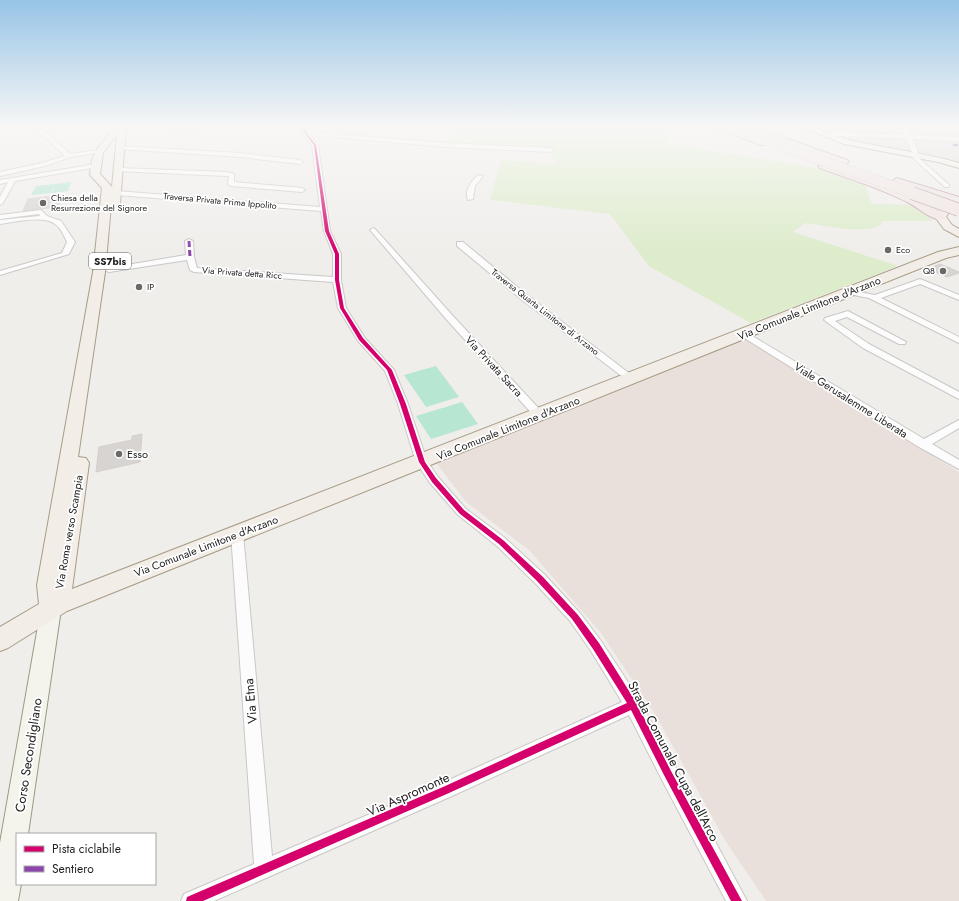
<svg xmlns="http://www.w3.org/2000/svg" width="959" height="901" font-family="Jost,sans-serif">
	<rect width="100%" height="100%" fill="#f0eeeb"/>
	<!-- residential -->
	<g fill="#dfdedc">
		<polygon points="811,126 898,127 905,136 911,151 905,151 850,140"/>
		<polygon points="904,126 959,126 959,163 919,152"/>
	</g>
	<!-- military -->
	<polygon fill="#eae0db" points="747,338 959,472 959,901 766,901 726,842 655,714 601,633 530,551 466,502 437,464"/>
	<!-- grass -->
	<path fill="#ddeccb" d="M455 126H668L667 143 862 176 872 204 920 205 932 221H882V224C866 236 825 225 805 223L793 232 898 266 751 323 649 266 610 214 490 200 501 160 555 164 551 150 448 144Z"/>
	<!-- pitch -->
	<g fill="#b7e6d2">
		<polygon points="71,182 68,191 52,193 55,184"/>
		<polygon points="55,184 51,193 31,195 36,186"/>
		<polygon points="436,366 459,397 426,407 404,375"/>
		<polygon points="462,402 478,424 431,439 416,416"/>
	</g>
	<!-- building -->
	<g fill="#d7d4d2" stroke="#d3d0cc">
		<polygon points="63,195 58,207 23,211 28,199"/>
		<polygon points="940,264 959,272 959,273 947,277 928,269"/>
		<polygon points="142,434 140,462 96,472 99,447 132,440 132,436"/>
	</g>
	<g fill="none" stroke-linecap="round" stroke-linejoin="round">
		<defs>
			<g id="minor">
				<path d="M28 126C44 126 59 144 70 154L100 150 103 152 70 157 45 166 0 176V172L42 163 65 156 46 138Z"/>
				<polygon points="160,126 174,126 193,130 191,131"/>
				<polygon points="301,126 305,126 307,132 446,143 551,148 554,150 551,152 446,147 310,135 318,145 330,231 341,254 341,280 346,308 365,338 394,370 408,404 427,461 438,477 466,509 505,538 545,575 580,613 601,641 639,699 747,901 726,901 662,780 629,715 452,796 214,901 181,901 184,894 254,864 231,533 233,529 237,528 241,529 243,533 272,856 440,784 622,702 591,651 570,621 535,583 497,546 458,515 430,483 416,462 398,404 385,371 358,341 338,308 333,282 194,272 190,270 187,260 109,272 105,270 109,268 186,255 185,241 189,239 193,241 194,257 197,268 333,277 333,254 324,231 321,211 116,195 113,193 116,191 320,207 312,145 302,133"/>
				<polygon points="899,126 904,126 910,135 959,137 959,141 912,139 917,149 918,157 949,185 949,187 945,187 913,158 911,149 906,138 836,136 824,137 821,135 836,132 905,135"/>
				<polygon points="121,146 240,153 300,160 303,162 300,164 240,157 119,149 119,147"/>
				<polygon points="96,164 99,166 98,167 15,181 3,203 0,205 0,197 8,182 0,184 0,180"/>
				<polygon points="118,168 227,172 234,174 234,182 302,188 305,190 302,192 231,186 228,184 229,176 227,176 116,171 116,169"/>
				<path d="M478 175 483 176 475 186 473 199 468 200C464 191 471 181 478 175Z"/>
				<path d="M41 210 47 216 61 221 75 242 69 254 0 275V271L62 253 67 242C64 236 61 228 55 224 44 215 14 222 0 224V220L40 216 39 214 0 219V215Z"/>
				<polygon points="373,228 375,229 453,316 543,413 544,415 543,417 535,417 447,320 371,231 370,230"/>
				<polygon points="457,242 463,242 527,295 634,377 636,379 634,381 628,381 521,299 457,246"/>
				<polygon points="920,279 959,295 959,300 920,284 881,298 959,337 959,343 869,298 848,294 844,292 848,290 875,295"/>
				<polygon points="848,311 906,342 905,344 899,344 847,317 835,321 869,344 959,392 959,399 863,348 824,320 825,318"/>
				<polygon points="744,331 924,439 959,420 959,428 932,444 959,460 959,469 919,447 741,336 740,334 741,332"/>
			</g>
			<g id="secondary">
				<path d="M800 126C818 126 833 136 850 140 886 149 923 152 959 163V168L938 162 844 144Z"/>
				<polygon points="51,600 58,603 61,609 28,834 17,834 17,884 21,884 18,901 0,901 0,843 41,609 44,603"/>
			</g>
			<g id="primary">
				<path d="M112 126H126L120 204 115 207 111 206 105 272 78 457 86 458 89 463 72 589 938 252 959 247V255L946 258 67 611 8 648 0 651V627L39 604 37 585 93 272 102 188 90 175C91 168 91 159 95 153 100 143 109 138 112 126ZM117 135 112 187 100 174 103 153Z"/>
				<polygon points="959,202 959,208 949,212 946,217 952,225 959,229 959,237 944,229 935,217 941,207"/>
			</g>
			<g id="trunk">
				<polygon points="711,126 724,126 766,141 768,143 766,145 760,145"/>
				<polygon points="751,126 847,160 849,162 844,165 841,164 748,131 747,129 748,127"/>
				<path d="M823 163C846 169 933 199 946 217L944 219C933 222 919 208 909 203 880 188 849 179 820 168L818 166Z"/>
				<polygon points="897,178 959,197 959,204 893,183 892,181"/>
			</g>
		</defs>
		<!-- minor casing -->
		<use href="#minor" stroke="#c9c8c7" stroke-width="2"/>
		<!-- secondary casing -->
		<use href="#secondary" stroke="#999a82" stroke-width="2"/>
		<!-- primary casing -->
		<use href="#primary" stroke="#a79c86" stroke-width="2"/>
		<!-- trunk casing -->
		<use href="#trunk" stroke="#c5a2ac" stroke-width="2"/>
		<!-- minor -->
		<use href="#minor" fill="#fdfcfc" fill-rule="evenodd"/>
		<!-- secondary -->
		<use href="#secondary" fill="#f4f4ed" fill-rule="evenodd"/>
		<!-- primary -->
		<use href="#primary" fill="#f3ede7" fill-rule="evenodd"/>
		<!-- trunk -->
		<use href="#trunk" fill="#f0e6e4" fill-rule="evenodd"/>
		<defs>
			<polyline id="trunk-bridge-far1" points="742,132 915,194"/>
			<polyline id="trunk-bridge" points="912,193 959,210"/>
		</defs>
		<!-- trunk-bridge-far1 casing -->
		<use href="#trunk-bridge-far1" stroke="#c5a2ac" stroke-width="10" stroke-linecap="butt"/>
		<!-- trunk-bridge casing -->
		<use href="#trunk-bridge" stroke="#c5a2ac" stroke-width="14" stroke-linecap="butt"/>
		<!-- trunk-bridge-far1 -->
		<use href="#trunk-bridge-far1" stroke="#f0e6e4" stroke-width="10"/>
		<!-- trunk-bridge -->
		<use href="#trunk-bridge" stroke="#f0e6e4" stroke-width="12"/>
		<!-- quiet-far1 -->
		<polyline stroke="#8e44ad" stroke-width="2.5" stroke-dasharray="5 2.5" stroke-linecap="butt" points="953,145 959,145"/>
		<!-- quiet -->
		<polyline stroke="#8e44ad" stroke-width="3" stroke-dasharray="6 3" stroke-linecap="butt" points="189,241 190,257"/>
		<defs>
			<polygon id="cycleway" points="302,126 304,126 305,131 316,145 329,231 339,254 339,280 344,308 363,338 392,370 406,404 425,462 436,478 464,510 503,540 543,577 578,615 599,643 636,702 671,771 742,901 731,901 665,777 631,710 449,793 203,901 186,901 187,897 443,787 627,703 593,649 572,619 537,581 499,544 460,514 432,482 419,462 400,404 387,370 359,340 340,308 335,280 335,254 325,231 314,145 303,131"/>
		</defs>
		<!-- cycleway casing -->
		<use href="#cycleway" stroke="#fff" stroke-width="2"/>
		<!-- cycleway -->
		<use href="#cycleway" fill="#d6006c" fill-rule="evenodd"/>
	</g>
	<!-- sky -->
	<linearGradient id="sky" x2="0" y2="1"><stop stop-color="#97c4e6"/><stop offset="0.5" stop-color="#f8f7f6"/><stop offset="1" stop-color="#f8f7f6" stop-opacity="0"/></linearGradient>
	<rect width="959" height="252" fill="url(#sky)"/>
	<!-- markers -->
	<g fill="#6a6968" stroke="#fff" stroke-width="1.5">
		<circle cx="43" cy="203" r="4"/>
		<circle cx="888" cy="250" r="4"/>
		<circle cx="943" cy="271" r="4"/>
		<circle cx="139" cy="287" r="4"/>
		<circle cx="119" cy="454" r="4"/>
	</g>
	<g text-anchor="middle" stroke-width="3.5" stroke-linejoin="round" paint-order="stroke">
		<!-- far-poi labels -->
		<g font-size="9" fill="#222" stroke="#fff" text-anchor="start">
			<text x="51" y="201">Chiesa della<tspan x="51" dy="10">Resurrezione del Signore</tspan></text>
			<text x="896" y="253">Eco</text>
			<text x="935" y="274" text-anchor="end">Q8</text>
			<text x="147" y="290">IP</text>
		</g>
		<!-- far-street labels -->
		<g font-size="9" fill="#222" stroke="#fff">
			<text transform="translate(220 201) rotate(5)" y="3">Traversa Privata Prima Ippolito</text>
			<text transform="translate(242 273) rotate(4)" y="3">Via Privata detta Ricc</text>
			<text transform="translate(545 312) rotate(38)" y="3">Traversa Quarta Limitone di Arzano</text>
		</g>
		<!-- shield labels -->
		<rect fill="#fff" stroke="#646464" stroke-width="1" x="89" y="253" width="42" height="16" rx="3"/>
		<g font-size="10" font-weight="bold" fill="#222">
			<text x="110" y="265">SS7bis</text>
		</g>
		<!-- street labels -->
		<g font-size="11" fill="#222" stroke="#fff">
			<text transform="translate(809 308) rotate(-22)" y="4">Via Comunale Limitone d'Arzano</text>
			<text transform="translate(494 366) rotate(47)" y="4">Via Privata Sacra</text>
			<text transform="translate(851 400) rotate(32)" y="4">Viale Gerusalemme Liberata</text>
			<text transform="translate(508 428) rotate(-22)" y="4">Via Comunale Limitone d'Arzano</text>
			<text transform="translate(69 532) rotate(-80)" y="4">Via Roma verso Scampia</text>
			<text transform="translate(206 546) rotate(-21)" y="4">Via Comunale Limitone d'Arzano</text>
		</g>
		<!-- poi labels -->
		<g font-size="11" fill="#222" stroke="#fff" text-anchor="start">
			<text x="127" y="458">Esso</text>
		</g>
		<!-- near-street labels -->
		<g font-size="13" fill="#222" stroke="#fff">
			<text transform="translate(250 701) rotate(-95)" y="5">Via Etna</text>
			<text transform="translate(28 755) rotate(-81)" y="5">Corso Secondigliano</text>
			<text transform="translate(674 761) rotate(62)" y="5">Strada Comunale Cupa dell'Arco</text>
			<text transform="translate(408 794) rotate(-24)" y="5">Via Aspromonte</text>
		</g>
	</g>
	<!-- legend -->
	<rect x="16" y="833" width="140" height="52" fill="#ffffff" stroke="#a7a7a7"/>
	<rect x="24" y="846" width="20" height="6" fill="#d6006c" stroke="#a7a7a7"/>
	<text x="52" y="853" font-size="12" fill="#222222">Pista ciclabile</text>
	<rect x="24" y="866" width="20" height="6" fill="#8e44ad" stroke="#a7a7a7"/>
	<text x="52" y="873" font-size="12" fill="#222222">Sentiero</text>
</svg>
